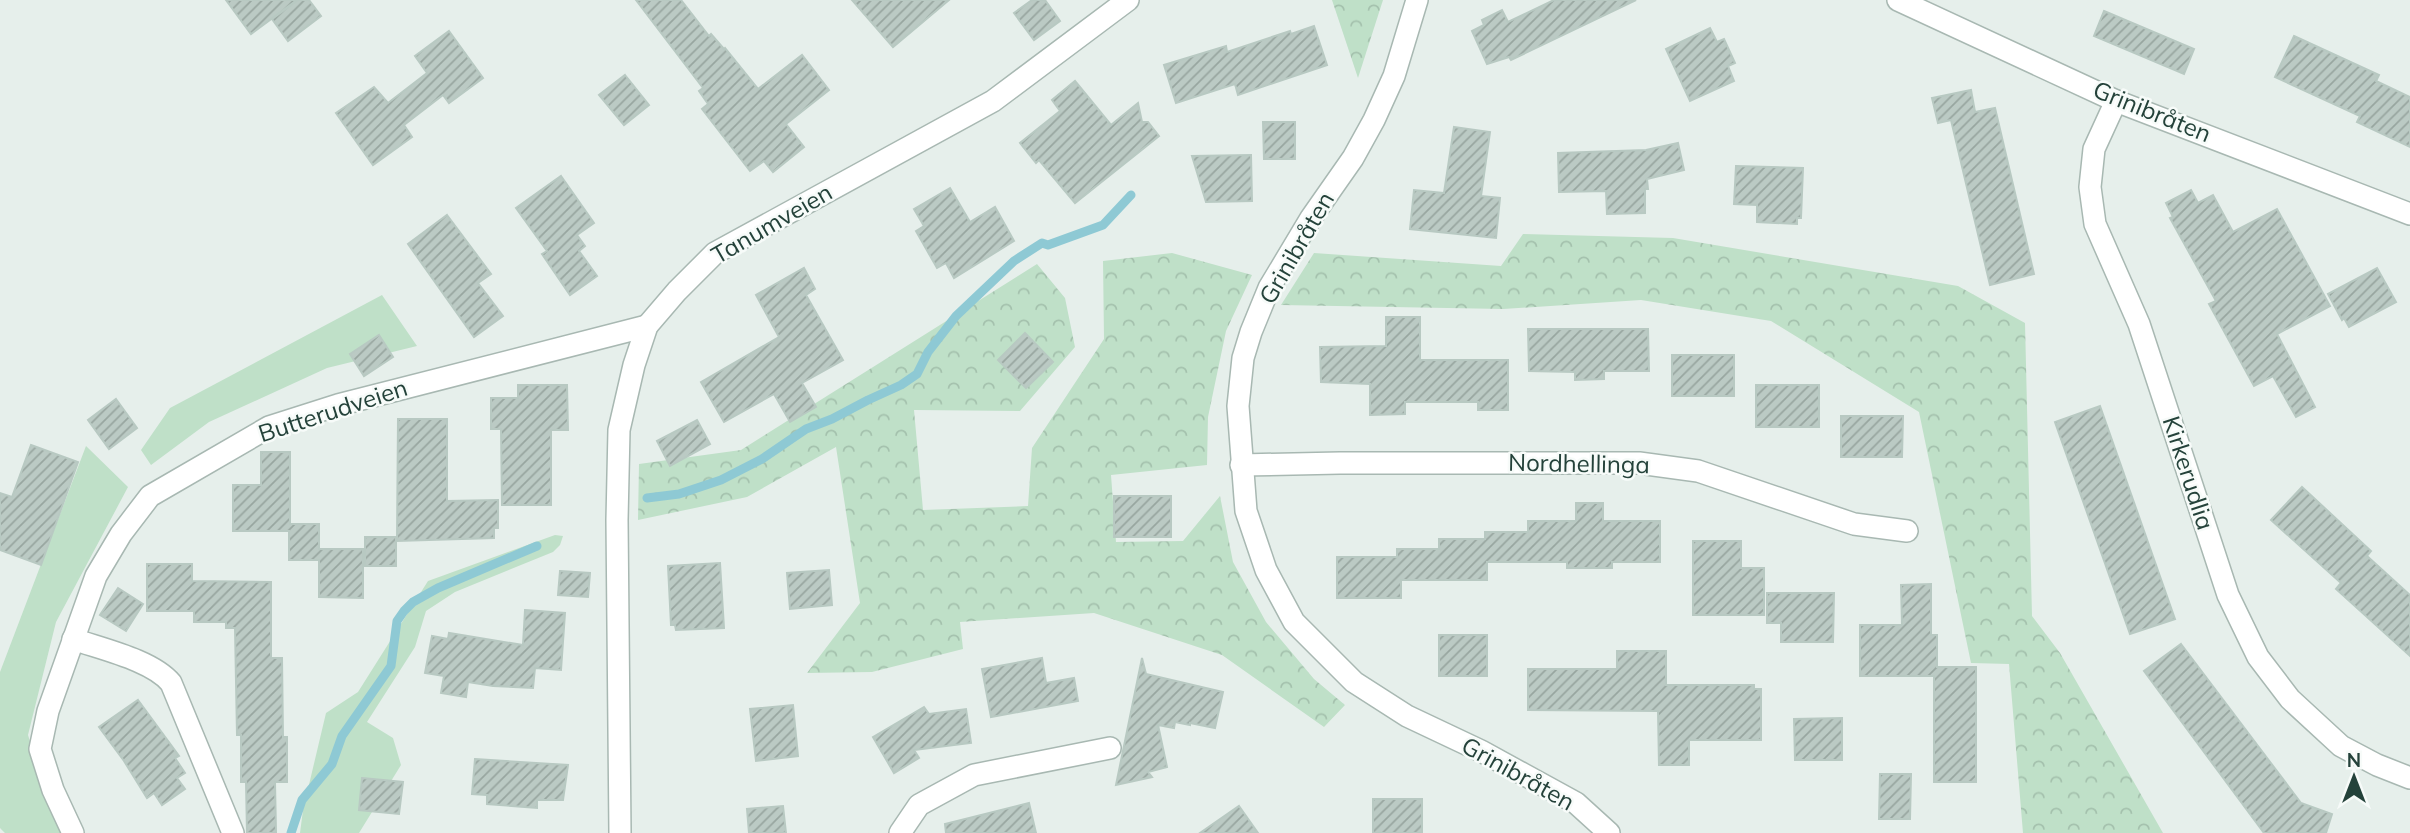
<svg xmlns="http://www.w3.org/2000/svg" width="2410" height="833" font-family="Mulish,sans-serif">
	<defs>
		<pattern id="forest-crowns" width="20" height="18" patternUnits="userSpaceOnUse" patternTransform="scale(1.75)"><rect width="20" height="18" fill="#bfe0c8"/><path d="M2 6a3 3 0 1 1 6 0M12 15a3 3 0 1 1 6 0" fill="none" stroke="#a4c1ad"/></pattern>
		<pattern id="building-hatch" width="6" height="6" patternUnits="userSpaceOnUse" patternTransform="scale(1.75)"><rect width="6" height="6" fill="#bbcac4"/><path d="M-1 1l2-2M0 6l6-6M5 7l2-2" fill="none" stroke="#98a6a0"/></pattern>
	</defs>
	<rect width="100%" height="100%" fill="#e6efeb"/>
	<!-- green -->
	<g fill="#bfe0c8">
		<polygon points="382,295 417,346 327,368 209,422 151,465 141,450 170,408"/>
		<polygon points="86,446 128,487 56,622 28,735 50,804 64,833 5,833 0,828 0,672"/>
		<polygon points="555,535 563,536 560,545 553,552 455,592 426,611 415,647 367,722 393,738 401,765 359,833 300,833 303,810 326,713 358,692 428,581"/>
	</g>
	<!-- forest -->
	<g fill="url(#forest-crowns)">
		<polygon points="1332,0 1383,0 1358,78"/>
		<polygon points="1523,234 1673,238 1958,286 2025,323 2032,616 2060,653 2163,833 2023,833 2009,664 1971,663 1919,412 1771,321 1641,300 1503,309 1281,305 1314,253 1501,266"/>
		<polygon points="1172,253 1252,275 1226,331 1208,417 1207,465 1111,475 1116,542 1183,541 1220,496 1233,562 1266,622 1314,679 1345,705 1324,727 1222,655 1094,613 960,622 963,649 872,672 807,673 860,603 836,447 747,497 638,520 639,464 741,450 1037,264 1065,298 1075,347 1020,411 914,410 923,510 1028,506 1032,448 1104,339 1103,261"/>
	</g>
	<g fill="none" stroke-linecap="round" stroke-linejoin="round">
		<!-- stream -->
		<g stroke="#8ec9d4" stroke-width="9">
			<polyline points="647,498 679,494 721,480 762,459 806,429 832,419 868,400 901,385 917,374 928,352 956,316 1014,261 1042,243 1048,245 1103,225 1131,195"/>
			<polyline points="291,833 302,800 332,764 342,736 391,666 397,621 404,611 413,602 438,588 537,546"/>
		</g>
	</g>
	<!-- building -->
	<g fill="url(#building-hatch)" stroke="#b8c9c2" stroke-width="2">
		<polygon points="226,0 297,0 251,34"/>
		<polygon points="298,0 309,0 321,16 288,41 272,19"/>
		<polygon points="636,0 681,0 709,36 711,34 724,49 725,48 758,89 802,55 829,90 786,124 804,147 773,172 764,161 750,171 702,109 708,104 699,91 703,88"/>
		<polygon points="852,0 949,0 893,47"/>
		<polygon points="1032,0 1045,0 1060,21 1034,40 1014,13"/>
		<polygon points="1554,0 1636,0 1511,60 1509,57 1487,64 1472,31 1484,25 1482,20 1502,10 1508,22"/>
		<polygon points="2104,11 2194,49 2184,74 2094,36"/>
		<polygon points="1314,26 1327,65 1238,95 1235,84 1176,103 1164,65 1226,46 1227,52 1290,31 1291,34"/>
		<polygon points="1710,28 1717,42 1724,39 1735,63 1728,66 1734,81 1690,101 1666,49"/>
		<polygon points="449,31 483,78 449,103 443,95 404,125 412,137 373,165 336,113 374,87 388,103 427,73 415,56"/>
		<polygon points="2294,36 2379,75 2376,81 2410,97 2410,147 2357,122 2360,116 2275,77"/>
		<polygon points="625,75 649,105 624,125 599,95"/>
		<polygon points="1075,81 1111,125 1138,103 1142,122 1148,122 1159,136 1075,203 1039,160 1036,163 1020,143 1060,111 1052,100"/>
		<polygon points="1971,90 1975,112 1995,108 2034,274 1990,285 1951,120 1938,123 1932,98"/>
		<polygon points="1263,122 1295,122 1295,159 1264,159"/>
		<polygon points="1454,127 1490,132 1481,196 1500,198 1496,238 1410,229 1414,190 1444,193"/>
		<polygon points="1678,143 1684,170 1647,179 1648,189 1645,189 1645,213 1607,214 1606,191 1559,192 1558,153 1646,150"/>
		<polygon points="1251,155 1252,201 1206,202 1192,156"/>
		<polygon points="1736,166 1803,168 1801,218 1797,218 1797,224 1757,222 1757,205 1734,204"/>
		<polygon points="561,176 594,223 577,235 585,246 579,251 597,276 570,295 542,254 547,251 516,208"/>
		<polygon points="950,188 970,222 995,207 1014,241 954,278 946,263 937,268 916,231 924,226 914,209"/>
		<polygon points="2191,190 2198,203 2213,195 2233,232 2277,209 2330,306 2277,334 2315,407 2296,417 2273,376 2254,386 2209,304 2216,301 2170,218 2173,217 2166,203"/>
		<polygon points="447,215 491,274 478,283 503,316 474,337 408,244"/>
		<polygon points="804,268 815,289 806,295 843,360 802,383 816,407 790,422 774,394 724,422 701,382 779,337 756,295"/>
		<polygon points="2377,268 2396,302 2349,327 2344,318 2342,320 2328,294"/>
		<polygon points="1386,317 1420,317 1420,360 1508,360 1508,410 1478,410 1478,402 1405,402 1405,414 1370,415 1370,384 1321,382 1320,347 1386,346"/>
		<polygon points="1528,329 1648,329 1649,371 1604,371 1604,379 1575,380 1575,372 1529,371"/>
		<polygon points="1025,333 1053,362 1026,388 998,360"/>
		<polygon points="379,335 393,357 364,376 350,354"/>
		<rect x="1672" y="355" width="62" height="41"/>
		<polygon points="518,385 567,385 568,430 551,430 551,505 502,505 501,429 491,429 491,398 518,398"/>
		<rect x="1756" y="385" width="63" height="42"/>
		<polygon points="116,399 137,428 109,449 88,420"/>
		<polygon points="2100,406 2175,619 2130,634 2055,422"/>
		<polygon points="1841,416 1903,416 1902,457 1841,457"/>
		<polygon points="398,419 447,419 447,501 498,500 498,528 494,528 494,538 397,541"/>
		<polygon points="697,420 710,444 670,466 657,441"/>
		<polygon points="31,445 78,462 41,565 0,550 0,493 12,497"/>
		<polygon points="261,452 290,452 290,524 319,524 319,549 363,549 363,598 319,597 319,560 289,560 289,531 233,531 233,485 261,485"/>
		<polygon points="2302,487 2371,551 2367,556 2410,595 2410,656 2336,589 2341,583 2271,520"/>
		<rect x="1114" y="496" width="57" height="41"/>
		<polygon points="1576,503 1603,503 1603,521 1660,521 1660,562 1612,562 1612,568 1567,568 1567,562 1487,562 1487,580 1401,580 1401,598 1337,598 1337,557 1397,557 1397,549 1439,549 1439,539 1485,539 1485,532 1528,532 1528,521 1576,521"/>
		<rect x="365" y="537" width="31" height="29"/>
		<polygon points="1693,541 1741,541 1741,568 1764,568 1764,615 1693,615"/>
		<polygon points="720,563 724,628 676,630 675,625 671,625 668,566"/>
		<polygon points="147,564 192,564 192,581 271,582 271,658 282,658 283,737 287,737 287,782 275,782 276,833 247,833 246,782 241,782 241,735 237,735 235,628 226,628 226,622 194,622 194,611 147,611"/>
		<polygon points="829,570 832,605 790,609 787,573"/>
		<polygon points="560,571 590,573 588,597 558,595"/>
		<polygon points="1931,584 1931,635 1937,635 1937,667 1976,667 1976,782 1934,782 1934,676 1860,676 1860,625 1902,625 1901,585"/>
		<polygon points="118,588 143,604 126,631 100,615"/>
		<polygon points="1767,593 1834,593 1833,642 1781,642 1781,623 1767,623"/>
		<polygon points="525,610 565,613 561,670 535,668 533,688 493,686 468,682 466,697 441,693 444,676 425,673 432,636 448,639 449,633 523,645"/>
		<rect x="1439" y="635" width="48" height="41"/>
		<polygon points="2181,644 2301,803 2332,814 2326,833 2264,833 2144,671"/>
		<polygon points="1617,651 1666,651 1666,685 1754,685 1754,689 1761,689 1761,740 1689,740 1689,765 1659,765 1658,711 1528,710 1528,669 1617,669"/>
		<polygon points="1042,658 1046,683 1074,678 1078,701 991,717 982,669"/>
		<polygon points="1142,658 1146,674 1223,692 1215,728 1190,723 1190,725 1175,722 1174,728 1158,725 1167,767 1148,772 1152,777 1116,785"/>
		<polygon points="138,700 179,756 175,758 185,773 177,778 185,789 162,805 154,793 147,798 124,761 99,727"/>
		<polygon points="793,705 798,756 756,761 750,709"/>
		<polygon points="924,707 929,714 966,709 971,743 914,750 919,758 894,773 873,737"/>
		<polygon points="1842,718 1842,760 1795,760 1794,719"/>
		<polygon points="475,759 568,765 563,800 537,800 537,808 487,804 487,795 472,794"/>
		<polygon points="1880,774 1911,774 1910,819 1879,819"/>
		<polygon points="362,778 403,782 399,814 359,810"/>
		<rect x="1373" y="799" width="49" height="34"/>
		<polygon points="1029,803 1036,833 946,833 945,824"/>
		<polygon points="783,806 786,833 749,833 747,809"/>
		<polygon points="1239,806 1258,833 1200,833"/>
	</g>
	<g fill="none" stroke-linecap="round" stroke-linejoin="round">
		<defs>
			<g id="minor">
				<polyline points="1417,0 1394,76 1374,120 1353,158 1311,218 1269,288 1251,332 1243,358 1238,406 1246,511 1266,570 1294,622 1354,682 1407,716 1481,751 1576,803 1609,833"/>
				<polyline points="1898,0 2116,101 2410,214"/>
				<polyline points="2116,101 2094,149 2090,187 2095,224 2139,324 2228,595 2258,657 2290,699 2341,746 2377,765 2410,778"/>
				<polyline points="1241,465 1340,463 1639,463 1698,471 1854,524 1907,531"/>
				<path d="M73 639C101 649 152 660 171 683L233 833"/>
				<polyline points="73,833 53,790 40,749 48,711 96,576 121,534 150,496 269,427 338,405 647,326"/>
				<polyline points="620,833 617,520 619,430 634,365 647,326 677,291 715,253 993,101 1128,0"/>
				<polyline points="900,833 919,805 974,775 1110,748"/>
			</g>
		</defs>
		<!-- minor casing -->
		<use href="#minor" stroke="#a8b8b2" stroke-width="24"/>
		<!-- minor -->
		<use href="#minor" stroke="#fff" stroke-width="21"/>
	</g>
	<g text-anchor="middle" stroke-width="5" stroke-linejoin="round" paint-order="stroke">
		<!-- street labels -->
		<g font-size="24" fill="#24423a" stroke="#f7fbf9">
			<text transform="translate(2152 112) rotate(22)" y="8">Grinibråten</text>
			<text transform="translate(772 224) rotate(-30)" y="8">Tanumveien</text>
			<text transform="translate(1297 248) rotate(-60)" y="8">Grinibråten</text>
			<text transform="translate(333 411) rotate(-18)" y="8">Butterudveien</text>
			<text transform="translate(1579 464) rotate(1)" y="8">Nordhellinga</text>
			<text transform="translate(2188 473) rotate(72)" y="8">Kirkerudlia</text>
			<text transform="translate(1518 774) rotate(29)" y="8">Grinibråten</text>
		</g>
	</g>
	<!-- north arrow -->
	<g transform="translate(2354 777)" stroke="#f7fbf9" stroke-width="5" paint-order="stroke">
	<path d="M0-5L12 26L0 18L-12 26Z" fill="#24423a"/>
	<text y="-10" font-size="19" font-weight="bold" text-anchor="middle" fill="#24423a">N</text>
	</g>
</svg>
